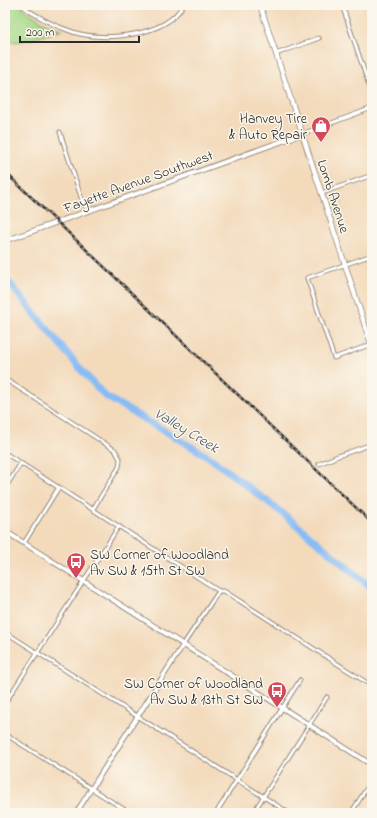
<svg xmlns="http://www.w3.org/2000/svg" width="377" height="818" font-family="'Indie Flower',sans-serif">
	<rect width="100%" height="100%" fill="#fbf7ec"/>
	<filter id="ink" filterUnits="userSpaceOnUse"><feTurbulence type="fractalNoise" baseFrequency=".025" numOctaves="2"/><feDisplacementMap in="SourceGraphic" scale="8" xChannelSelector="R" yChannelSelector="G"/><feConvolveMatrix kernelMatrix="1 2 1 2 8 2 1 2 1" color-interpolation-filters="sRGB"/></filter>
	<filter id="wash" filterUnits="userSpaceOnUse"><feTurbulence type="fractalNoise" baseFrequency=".012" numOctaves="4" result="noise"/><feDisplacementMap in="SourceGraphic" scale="16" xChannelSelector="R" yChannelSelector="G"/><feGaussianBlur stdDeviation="0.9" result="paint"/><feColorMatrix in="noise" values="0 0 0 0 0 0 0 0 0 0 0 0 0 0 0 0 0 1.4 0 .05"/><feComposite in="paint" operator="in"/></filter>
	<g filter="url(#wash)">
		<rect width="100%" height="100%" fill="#f3dabb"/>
		<!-- green -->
		<path fill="#a6d887" stroke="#688259" d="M5 5H18L43 22 62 30C43 36 25 43 5 42Z"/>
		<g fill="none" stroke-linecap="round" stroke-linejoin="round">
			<!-- river -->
			<polyline stroke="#87bcf5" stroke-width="7" points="5,278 82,371 105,396 209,457 280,511 372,588"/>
		</g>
	</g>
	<g filter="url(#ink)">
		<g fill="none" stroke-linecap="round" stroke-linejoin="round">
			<defs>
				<g id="minor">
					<path d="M21 5C37 17 54 26 73 32 103 42 166 37 183 5"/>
					<polyline points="342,5 372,94"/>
					<polyline points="276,54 319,38"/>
					<polyline points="60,132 83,203 88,211"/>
					<polyline points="302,134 372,108"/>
					<polyline points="369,176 372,185"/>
					<polyline points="322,193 372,175"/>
					<polyline points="372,255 307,278 334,358 372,344"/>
					<polyline points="5,379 115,450 120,459 119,467 93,509"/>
					<polyline points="5,453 219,591 224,591 372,686"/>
					<polyline points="319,464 338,456 372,444"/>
					<polyline points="5,488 21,463"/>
					<polyline points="24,543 59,487"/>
					<polyline points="5,632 289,813"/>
					<polyline points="183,645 219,591"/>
					<polyline points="5,703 119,526"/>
					<polyline points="5,734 130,813"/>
					<polyline points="216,813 300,680"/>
					<polyline points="253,813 327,697"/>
					<polyline points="351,813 372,780"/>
				</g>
				<g id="tertiary">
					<polyline points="5,241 302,134"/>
					<polyline points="5,531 372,765"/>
					<polyline points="76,813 183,645"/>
				</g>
				<polyline id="secondary" points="260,5 372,347"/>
			</defs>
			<!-- minor casing -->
			<use href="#minor" stroke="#8f8273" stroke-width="5"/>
			<!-- tertiary casing -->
			<use href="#tertiary" stroke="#8f8273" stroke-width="6"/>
			<!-- secondary casing -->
			<use href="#secondary" stroke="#8f8273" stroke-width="6"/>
			<!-- minor -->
			<use href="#minor" stroke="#fff" stroke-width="3"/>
			<!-- tertiary -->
			<use href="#tertiary" stroke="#fff" stroke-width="4"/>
			<!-- secondary -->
			<use href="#secondary" stroke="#fff" stroke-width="4.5"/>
			<defs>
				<polyline id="rail" points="5,172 372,523"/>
			</defs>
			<!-- rail casing -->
			<use href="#rail" stroke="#2b2b2b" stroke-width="2.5"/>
			<!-- rail -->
			<use href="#rail" stroke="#fbf7ec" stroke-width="1" stroke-dasharray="3" stroke-linecap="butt"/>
		</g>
	</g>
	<!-- icons -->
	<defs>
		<symbol id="shop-pin" viewBox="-11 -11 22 30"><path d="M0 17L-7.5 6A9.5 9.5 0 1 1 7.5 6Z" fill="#d1495b" stroke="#fbf7ec"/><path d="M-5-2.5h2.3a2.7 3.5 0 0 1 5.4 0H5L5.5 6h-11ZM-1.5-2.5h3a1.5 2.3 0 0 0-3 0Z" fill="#fff"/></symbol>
		<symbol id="bus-pin" viewBox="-11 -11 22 30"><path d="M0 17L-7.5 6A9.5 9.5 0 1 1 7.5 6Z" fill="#d1495b" stroke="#fbf7ec"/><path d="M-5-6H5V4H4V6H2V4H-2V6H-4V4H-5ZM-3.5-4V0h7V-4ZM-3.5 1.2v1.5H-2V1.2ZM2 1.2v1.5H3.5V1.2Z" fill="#fff"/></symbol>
	</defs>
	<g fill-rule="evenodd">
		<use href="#shop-pin" x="310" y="115" width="22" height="30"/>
		<use href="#bus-pin" x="65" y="551" width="22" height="30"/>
		<use href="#bus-pin" x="266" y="680" width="22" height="30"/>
	</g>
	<g text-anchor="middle" stroke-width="3" stroke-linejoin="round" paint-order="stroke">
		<!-- poi labels -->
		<g font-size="14" fill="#2b2b2b" stroke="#fbf7ec" text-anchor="end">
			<text x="307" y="123">Hanvey Tire<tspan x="307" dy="16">&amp; Auto Repair</tspan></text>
			<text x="90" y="559" text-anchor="start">SW Corner of Woodland<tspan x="90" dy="16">Av SW &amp; 15th St SW</tspan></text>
			<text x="263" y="688">SW Corner of Woodland<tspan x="263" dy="16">Av SW &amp; 13th St SW</tspan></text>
		</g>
		<!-- street labels -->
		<g font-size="14" fill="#2b2b2b" stroke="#fbf7ec">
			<text transform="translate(138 181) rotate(-20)" y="5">Fayette Avenue Southwest</text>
			<text transform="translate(334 196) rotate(72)" y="5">Lomb Avenue</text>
		</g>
		<!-- water labels -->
		<g font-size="15" font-style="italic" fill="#475668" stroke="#fbf7ec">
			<text transform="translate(187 430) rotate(31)" y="5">Valley Creek</text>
		</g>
	</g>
	<!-- margin -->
	<rect width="377" height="818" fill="none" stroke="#fbf7ec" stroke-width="20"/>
	<!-- scale -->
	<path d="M20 36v6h119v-6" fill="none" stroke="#2b2b2b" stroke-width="2"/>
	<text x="26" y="36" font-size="12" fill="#2b2b2b" stroke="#fbf7ec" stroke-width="3" paint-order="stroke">200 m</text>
</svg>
